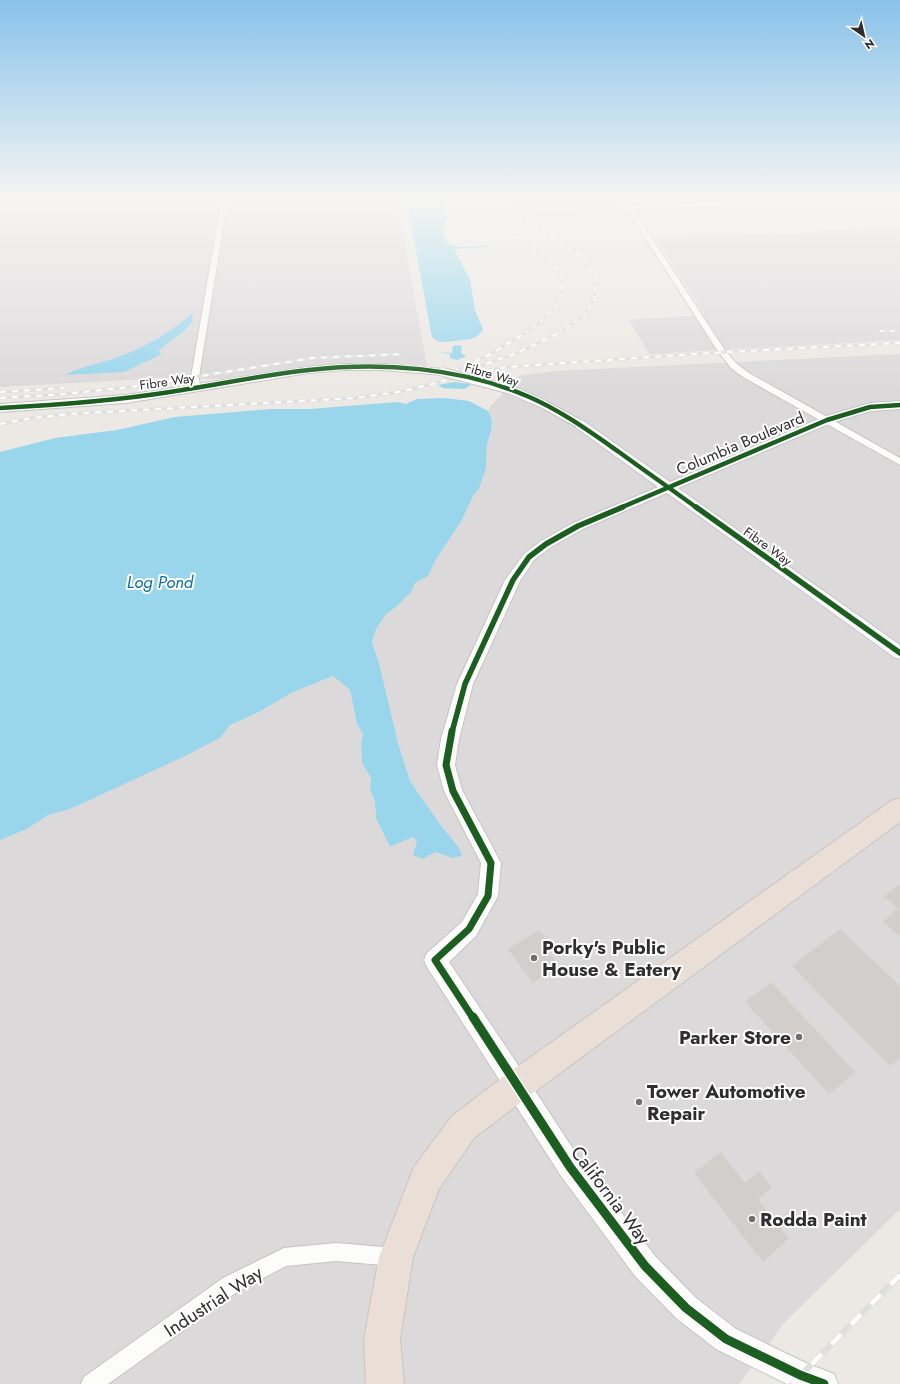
<svg xmlns="http://www.w3.org/2000/svg" width="900" height="1384" font-family="Jost,sans-serif">
	<rect width="100%" height="100%" fill="#ece8e4"/>
	<!-- industrial -->
	<g fill="#dcd9db">
		<polygon points="0,197 396,197 427,366 382,363 328,365 221,379 163,378 0,387"/>
		<polygon points="551,197 827,197 638,204 643,213 533,218 504,199"/>
		<polygon points="900,228 900,340 649,354 629,320 705,315 656,239"/>
		<polygon points="900,354 900,1209 784,1323 739,1384 0,1384 0,840 27,829 48,815 70,809 229,725 259,712 291,693 333,676 350,690 357,724 363,734 361,744 362,763 371,778 370,789 375,802 376,818 390,847 413,837 436,852 452,858 442,827 410,781 398,743 379,663 372,642 376,629 386,614 396,607 411,592 415,583 428,576 435,561 462,520 474,494 479,489 486,468 487,445 491,430 492,420 488,411 490,407 519,376 554,371"/>
	</g>
	<!-- water -->
	<g fill="#99d6ec">
		<path d="M406 197H441L448 219 442 229C443 233 444 238 446 241 451 250 478 246 487 245L488 247 454 249 470 280 475 310 483 329 479 335 471 339 445 342 437 341 432 337Z"/>
		<path d="M193 313 192 322 185 330 158 351 162 354 124 372 65 375C77 368 104 362 118 357 145 348 172 331 193 313Z"/>
		<polygon points="457,345 462,346 461,353 466,356 465,357 457,360 450,358 450,354 440,352 452,353 453,346"/>
		<polygon points="454,382 469,384 471,385 464,389 443,388 438,385"/>
		<polygon points="444,398 469,401 488,411 492,420 491,430 487,445 486,468 479,489 474,494 462,520 435,561 428,576 415,583 411,592 396,607 386,614 376,629 372,642 379,663 398,743 410,781 442,827 459,848 462,856 452,858 436,852 422,859 413,855 417,841 413,837 390,847 376,818 375,802 370,789 371,778 362,763 361,744 363,734 357,724 350,690 333,676 291,693 259,712 230,725 220,738 185,756 70,809 48,815 27,829 0,840 0,452 55,438 117,430 175,417 271,409 310,409 398,402 406,404 417,399"/>
	</g>
	<!-- building -->
	<g fill="#d1cecb" stroke="#d7d4d0">
		<polygon points="900,884 900,937 883,921 898,909 884,896"/>
		<polygon points="840,929 900,986 900,1057 890,1066 792,966"/>
		<polygon points="539,930 546,939 541,942 560,968 542,979 541,977 533,983 508,949"/>
		<polygon points="771,982 855,1072 829,1094 745,1002"/>
		<polygon points="720,1152 745,1183 759,1171 772,1187 758,1200 789,1238 763,1262 694,1173"/>
	</g>
	<g fill="none" stroke-linecap="round" stroke-linejoin="round">
		<defs>
			<g id="street">
				<polygon points="222,197 228,197 199,377 200,388 196,390 192,388 191,377"/>
				<polygon points="619,197 625,197 630,205 853,197 890,197 887,199 633,209 724,349 737,364 749,373 900,458 900,465 743,377 731,368 717,350"/>
				<polygon points="336,1243 395,1248 402,1250 404,1257 402,1264 395,1266 336,1261 286,1266 237,1292 108,1384 81,1384 84,1377 223,1278 284,1248"/>
			</g>
			<g id="secondary">
				<polygon points="346,364 382,364 443,369 447,370 449,372 447,374 443,375 382,370 346,370 308,373 126,403 0,412 0,404 126,395 308,367"/>
				<polygon points="900,401 900,409 871,411 831,423 678,488 900,645 900,659 894,657 667,493 583,529 551,547 534,560 520,581 473,684 459,739 455,765 462,790 501,863 498,896 476,936 449,962 526,1077 579,1158 655,1256 696,1298 736,1329 806,1363 834,1374 838,1384 787,1384 716,1349 676,1318 635,1276 561,1176 427,967 424,960 427,953 462,922 478,894 481,863 444,791 437,765 441,739 457,684 505,580 524,554 541,541 573,523 658,487 574,426 572,423 574,420 582,420 670,482 823,417 870,403"/>
			</g>
			<polygon id="highway" points="900,798 900,822 529,1096 474,1138 439,1189 413,1257 400,1339 404,1384 366,1384 364,1339 379,1257 414,1167 452,1116 507,1074 891,801"/>
		</defs>
		<!-- street casing -->
		<use href="#street" stroke="#c5c4c5" stroke-width="2"/>
		<!-- secondary casing -->
		<use href="#secondary" stroke="#c5c4c5" stroke-width="2"/>
		<!-- highway casing -->
		<use href="#highway" stroke="#c6c5c4" stroke-width="2"/>
		<!-- street -->
		<use href="#street" fill="#fcfcfb" fill-rule="evenodd"/>
		<!-- secondary -->
		<use href="#secondary" fill="#fcfcfb" fill-rule="evenodd"/>
		<!-- highway -->
		<use href="#highway" fill="#eadfd6" fill-rule="evenodd"/>
		<defs>
			<g id="rail-far2">
				<polyline points="493,197 582,257 595,279 595,299 584,316 559,333"/>
				<path d="M515 236C525 243 537 249 546 257 581 287 552 314 526 333"/>
				<polyline points="880,331 900,331"/>
			</g>
			<g id="rail-far1">
				<polyline points="475,368 517,353 561,332"/>
				<polyline points="442,377 489,355 527,332"/>
				<polyline points="0,392 64,388"/>
				<polyline points="0,398 65,394 138,386 313,358 402,354"/>
				<polyline points="0,424 33,418 69,414 356,398 404,391 471,374 507,367 709,353 900,343"/>
			</g>
			<polyline id="rail" points="792,1384 900,1275"/>
		</defs>
		<!-- rail-far2 casing -->
		<use href="#rail-far2" stroke="#dfdfe1" stroke-width="2.5"/>
		<!-- rail-far1 casing -->
		<use href="#rail-far1" stroke="#dfdfe1" stroke-width="3"/>
		<!-- rail casing -->
		<use href="#rail" stroke="#dfdfe1" stroke-width="6"/>
		<!-- rail-far2 -->
		<use href="#rail-far2" stroke="#fff" stroke-width="1.5" stroke-dasharray="5" stroke-linecap="butt"/>
		<!-- rail-far1 -->
		<use href="#rail-far1" stroke="#fff" stroke-width="2" stroke-dasharray="6" stroke-linecap="butt"/>
		<!-- rail -->
		<use href="#rail" stroke="#fff" stroke-width="4.5" stroke-dasharray="14" stroke-linecap="butt"/>
		<defs>
			<polyline id="street-bridge" points="443,372 511,390 543,404 578,423"/>
		</defs>
		<!-- street-bridge casing -->
		<use href="#street-bridge" stroke="#c5c4c5" stroke-width="10" stroke-linecap="butt"/>
		<!-- street-bridge -->
		<use href="#street-bridge" stroke="#fcfcfb" stroke-width="8"/>
		<defs>
			<g id="cycleway-far3">
				<path d="M0 408C57 405 113 401 170 392 216 385 262 375 309 370 381 362 459 367 527 396 560 410 589 431 619 452 645 471 671 489 697 508"/>
				<polyline points="620,508 827,420 870,407 900,405"/>
			</g>
			<g id="cycleway-far2">
				<polyline points="696,507 900,653"/>
				<polyline points="452,732 465,684 513,580 529,557 546,544 578,526 623,507"/>
			</g>
			<polyline id="cycleway-far1" points="452,731 446,765 453,791 491,863 488,896 469,929 435,960 473,1018"/>
			<polyline id="cycleway" points="473,1017 570,1167 645,1266 686,1308 726,1339 800,1375 824,1384"/>
		</defs>
		<!-- cycleway-far3 casing -->
		<use href="#cycleway-far3" stroke="#fff" stroke-width="6"/>
		<!-- cycleway-far2 casing -->
		<use href="#cycleway-far2" stroke="#fff" stroke-width="8"/>
		<!-- cycleway-far1 casing -->
		<use href="#cycleway-far1" stroke="#fff" stroke-width="10"/>
		<!-- cycleway casing -->
		<use href="#cycleway" stroke="#fff" stroke-width="12"/>
		<!-- cycleway-far3 -->
		<use href="#cycleway-far3" stroke="#1b5e20" stroke-width="4.5"/>
		<!-- cycleway-far2 -->
		<use href="#cycleway-far2" stroke="#1b5e20" stroke-width="5.5"/>
		<!-- cycleway-far1 -->
		<use href="#cycleway-far1" stroke="#1b5e20" stroke-width="7"/>
		<!-- cycleway -->
		<use href="#cycleway" stroke="#1b5e20" stroke-width="9"/>
	</g>
	<!-- sky -->
	<linearGradient id="sky" x2="0" y2="1"><stop stop-color="#88c2ea"/><stop offset="0.51" stop-color="#f6f5f3"/><stop offset="1" stop-color="#f6f5f3" stop-opacity="0"/></linearGradient>
	<rect width="900" height="390" fill="url(#sky)"/>
	<!-- markers -->
	<g fill="#706f6e" stroke="#fff" stroke-width="1.5">
		<circle cx="534" cy="958" r="4"/>
		<circle cx="799" cy="1037" r="4"/>
		<circle cx="639" cy="1102" r="4"/>
		<circle cx="752" cy="1219" r="4"/>
	</g>
	<g text-anchor="middle" stroke-width="4" stroke-linejoin="round" paint-order="stroke">
		<!-- far-street labels -->
		<g font-size="13" fill="#2e2e2e" stroke="#fff">
			<text transform="translate(492 374) rotate(16)" y="5">Fibre Way</text>
			<text transform="translate(167 381) rotate(-8)" y="5">Fibre Way</text>
			<text transform="translate(768 546) rotate(36)" y="5">Fibre Way</text>
		</g>
		<!-- street labels -->
		<g font-size="16" fill="#2e2e2e" stroke="#fff">
			<text transform="translate(740 443) rotate(-23)" y="6">Columbia Boulevard</text>
		</g>
		<!-- water labels -->
		<g font-size="17" font-style="italic" fill="#0d6fa3" stroke="#fff">
			<text x="160" y="588">Log Pond</text>
		</g>
		<!-- near-poi labels -->
		<g font-size="19" font-weight="bold" fill="#2e2e2e" stroke="#fff" text-anchor="start">
			<text x="542" y="954">Porky's Public<tspan x="542" dy="22">House &amp; Eatery</tspan></text>
			<text x="791" y="1044" text-anchor="end">Parker Store</text>
			<text x="647" y="1098">Tower Automotive<tspan x="647" dy="22">Repair</tspan></text>
			<text x="760" y="1226">Rodda Paint</text>
		</g>
		<!-- near-street labels -->
		<g font-size="19" fill="#2e2e2e" stroke="#fff">
			<text transform="translate(611 1195) rotate(53)" y="7">California Way</text>
			<text transform="translate(213 1301) rotate(-33)" y="7">Industrial Way</text>
		</g>
	</g>
	<!-- north arrow -->
	<g transform="translate(864 36) rotate(146)" stroke="#ffffff" stroke-width="3" paint-order="stroke">
	<path d="M0-3L7 15L0 10L-7 15Z" fill="#2e2e2e"/>
	<text y="-6" font-size="11" font-weight="bold" text-anchor="middle" fill="#2e2e2e">N</text>
	</g>
</svg>
